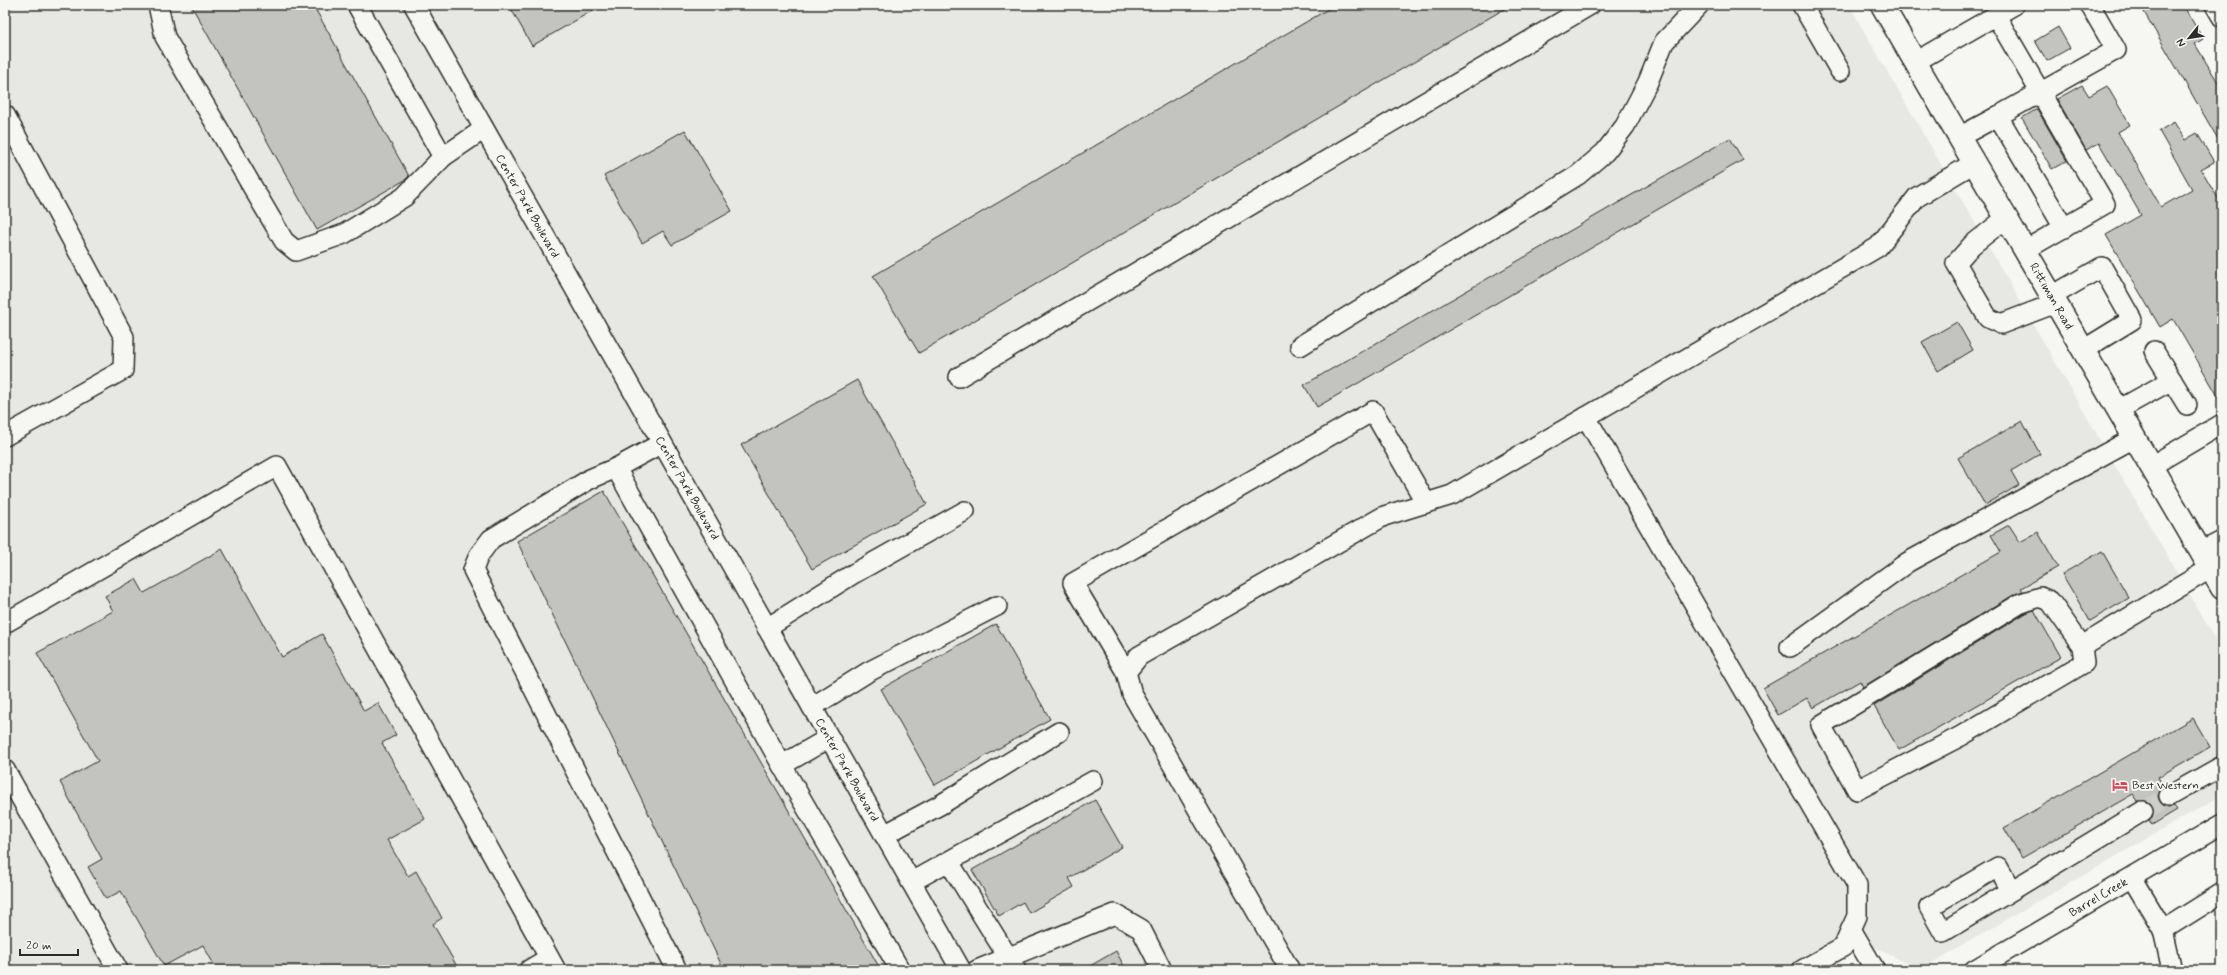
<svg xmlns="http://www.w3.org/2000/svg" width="2227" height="975" font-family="Mynerve,sans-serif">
	<rect width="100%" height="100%" fill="#f6f6f2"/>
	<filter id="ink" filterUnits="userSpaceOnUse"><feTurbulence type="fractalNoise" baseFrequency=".025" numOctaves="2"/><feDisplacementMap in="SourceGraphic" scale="8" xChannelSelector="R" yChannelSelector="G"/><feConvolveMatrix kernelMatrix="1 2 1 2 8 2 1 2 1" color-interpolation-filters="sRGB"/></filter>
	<g filter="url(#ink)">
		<!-- built -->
		<polygon fill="#e7e7e3" points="5,5 1849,5 2222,651 2222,795 1920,970 1846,933 1783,970 5,970"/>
		<!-- building -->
		<g fill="#c3c3c0" stroke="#2b2b2b">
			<polygon points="191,5 313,5 409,176 405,180 317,230"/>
			<polygon points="509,5 602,5 532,46"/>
			<polygon points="1335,5 1511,5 919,353 873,276"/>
			<polygon points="2140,5 2183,5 2203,39 2195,44 2222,89 2222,146"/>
			<polygon points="2058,27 2070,48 2047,61 2035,41"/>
			<polygon points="2082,85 2089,96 2107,86 2130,125 2118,132 2161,207 2192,189 2159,131 2174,122 2185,140 2197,133 2214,162 2201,169 2222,205 2222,403 2173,319 2160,327 2106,235 2141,215 2099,143 2086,150 2057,99"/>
			<polygon points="2037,109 2067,161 2052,169 2022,118"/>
			<polygon points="685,130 732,211 672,245 663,231 642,243 604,176"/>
			<polygon points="1730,138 1743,160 1317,407 1304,385"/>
			<polygon points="1957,322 1973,350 1938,371 1922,342"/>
			<polygon points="857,380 927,504 812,569 741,445"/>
			<polygon points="2022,421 2040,454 2011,471 2019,485 1985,505 1958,458"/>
			<polygon points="604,491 881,970 724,970 517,541"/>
			<polygon points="2009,525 2020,542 2038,532 2058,567 2021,588 2023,591 2015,594 1863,687 1860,681 1813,708 1807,698 1778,715 1763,688 2001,552 1991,535"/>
			<polygon points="222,549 282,657 322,634 364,711 378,703 396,735 382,743 425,819 387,840 408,876 416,871 442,918 433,924 459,970 217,970 203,945 164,966 121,891 106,899 88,867 102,859 60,782 98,761 37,653 113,611 105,596 136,579 144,593"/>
			<polygon points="2102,551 2129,598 2090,621 2062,574"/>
			<polygon points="2034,610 2061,657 1899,750 1874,706 2026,613"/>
			<polygon points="996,624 1050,719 935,785 881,689"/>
			<polygon points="2193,718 2210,747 2158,777 2163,787 2158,796 2160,802 2169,807 2174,806 2177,810 2152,825 2149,820 2153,816 2153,806 2148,801 2138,801 2133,794 2022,858 2004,828"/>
			<polygon points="1095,800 1122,847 1069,878 1074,887 1029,913 1023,902 999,916 972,870"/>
			<polygon points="1116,951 1126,970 1083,970"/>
		</g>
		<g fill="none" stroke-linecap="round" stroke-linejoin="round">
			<!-- minor-tunnel -->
			<polyline stroke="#cdcdca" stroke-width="19" stroke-dasharray="19 10" stroke-linecap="butt" points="2143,811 2169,796"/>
			<defs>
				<g id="minor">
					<polyline points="158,5 165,37 284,241 296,251 344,234 404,197 443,157 484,129"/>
					<polyline points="357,5 443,157"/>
					<path id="s1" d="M414 5 961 970"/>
					<polyline points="1802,5 1840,71"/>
					<polyline points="2215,5 2222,17"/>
					<polyline points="1996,16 2105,204 2025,250"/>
					<polyline points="1915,62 2014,5"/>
					<polyline points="5,115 124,337 123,370 5,436"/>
					<polyline points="1959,137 1998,116"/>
					<polyline points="2006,218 1972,245 1956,263 1988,318 2001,324 2056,303"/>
					<polyline points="2064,228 1998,116 2116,50 2090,5"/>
					<polyline points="2052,296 2102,267 2132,320 2083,350"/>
					<polyline points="1300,346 1578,175 1605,152 1625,126 1648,82 1664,42 1699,5"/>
					<polyline points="2154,351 2187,405"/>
					<polyline points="959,377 1590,5"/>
					<polyline points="2118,410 2172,380"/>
					<polyline points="1586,417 1857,885 1857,916 1843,947 1802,970"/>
					<polyline points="662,443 616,468 590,479 491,539 479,555 473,570 677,970"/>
					<polyline points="2151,466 2222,424"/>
					<polyline points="616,468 780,762 900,970"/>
					<polyline points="2201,552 2222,541"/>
					<polyline points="5,623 277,466 556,970"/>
					<polyline points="767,628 853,574 965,511"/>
					<polyline points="2082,646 2084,663 1961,736 1857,790 1821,725 2021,603 2040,597 2050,601 2082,646 2211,568"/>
					<polyline points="1790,647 1908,562 2134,438"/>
					<polyline points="1126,672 1073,583 1373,411 1426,503"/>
					<polyline points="812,707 868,672 997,606"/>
					<polyline points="782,765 829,738"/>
					<polyline points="5,770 118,970"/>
					<polyline points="2169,796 2222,766"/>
					<polyline points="884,835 940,805 1059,732"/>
					<polyline points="949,862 1016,970"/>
					<polyline points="2132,878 2163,930 2172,970"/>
					<polyline points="911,882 1093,781"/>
					<polyline points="2011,890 1998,867 1929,907 1943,932 2143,811"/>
					<polyline points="1851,929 1875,970"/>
					<polyline points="2163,930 2222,893"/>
					<polyline points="529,970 549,958"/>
					<polyline points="977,970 1115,914 1141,929 1162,970"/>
					<polyline points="1290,970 1132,694 1126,672 1139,656 1384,516 1452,495 1878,247 1917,197 1974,163"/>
					<path id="s2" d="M1974 970 2222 824"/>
				</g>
				<g id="major">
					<path id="s3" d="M1882 5 2222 588"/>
				</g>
			</defs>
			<!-- minor casing -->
			<use href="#minor" stroke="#2b2b2b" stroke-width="22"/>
			<!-- major casing -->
			<use href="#major" stroke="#2b2b2b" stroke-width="25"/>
			<!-- minor -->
			<use href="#minor" stroke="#f6f6f2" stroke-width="19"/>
			<!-- major -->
			<use href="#major" stroke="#f6f6f2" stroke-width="22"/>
		</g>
	</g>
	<!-- icons -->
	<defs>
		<symbol id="hotel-bare" viewBox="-9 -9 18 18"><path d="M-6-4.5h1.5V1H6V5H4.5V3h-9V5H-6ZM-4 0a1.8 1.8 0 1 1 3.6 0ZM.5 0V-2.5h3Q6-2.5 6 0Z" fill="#d1495b" stroke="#f6f6f2" stroke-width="2.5" paint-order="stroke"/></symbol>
	</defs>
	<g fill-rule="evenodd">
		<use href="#hotel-bare" x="2109" y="774" width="22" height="22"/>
	</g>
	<g text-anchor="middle" stroke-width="4" stroke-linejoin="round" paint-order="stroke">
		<!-- street labels -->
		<g font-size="12" fill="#2b2b2b" stroke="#f6f6f2">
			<text dy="4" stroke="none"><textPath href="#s1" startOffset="231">Center Park Boulevard</textPath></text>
			<text dy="4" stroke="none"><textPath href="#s3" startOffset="337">Rittiman Road</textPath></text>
			<text dy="4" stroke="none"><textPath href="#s1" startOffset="555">Center Park Boulevard</textPath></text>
			<text dy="4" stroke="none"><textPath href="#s1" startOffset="879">Center Park Boulevard</textPath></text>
			<text dy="4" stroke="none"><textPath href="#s2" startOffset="144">Barrel Creek</textPath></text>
		</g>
		<!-- poi labels -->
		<g font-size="12" fill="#2b2b2b" stroke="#f6f6f2" text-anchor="start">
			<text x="2132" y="789">Best Western</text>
		</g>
	</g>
	<!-- margin -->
	<rect width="2227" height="975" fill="none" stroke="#f6f6f2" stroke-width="20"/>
	<rect x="10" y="10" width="2207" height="955" fill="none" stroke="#2b2b2b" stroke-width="1.5" filter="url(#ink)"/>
	<!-- north arrow -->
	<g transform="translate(2189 38) rotate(240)" stroke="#f6f6f2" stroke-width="3" paint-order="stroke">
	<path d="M0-3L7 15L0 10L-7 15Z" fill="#2b2b2b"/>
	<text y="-6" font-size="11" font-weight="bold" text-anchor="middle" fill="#2b2b2b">N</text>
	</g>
	<!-- scale -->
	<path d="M20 949v6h58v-6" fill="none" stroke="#2b2b2b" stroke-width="2"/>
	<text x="26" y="949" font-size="12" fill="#2b2b2b" stroke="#f6f6f2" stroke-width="3" paint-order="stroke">20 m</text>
</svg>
